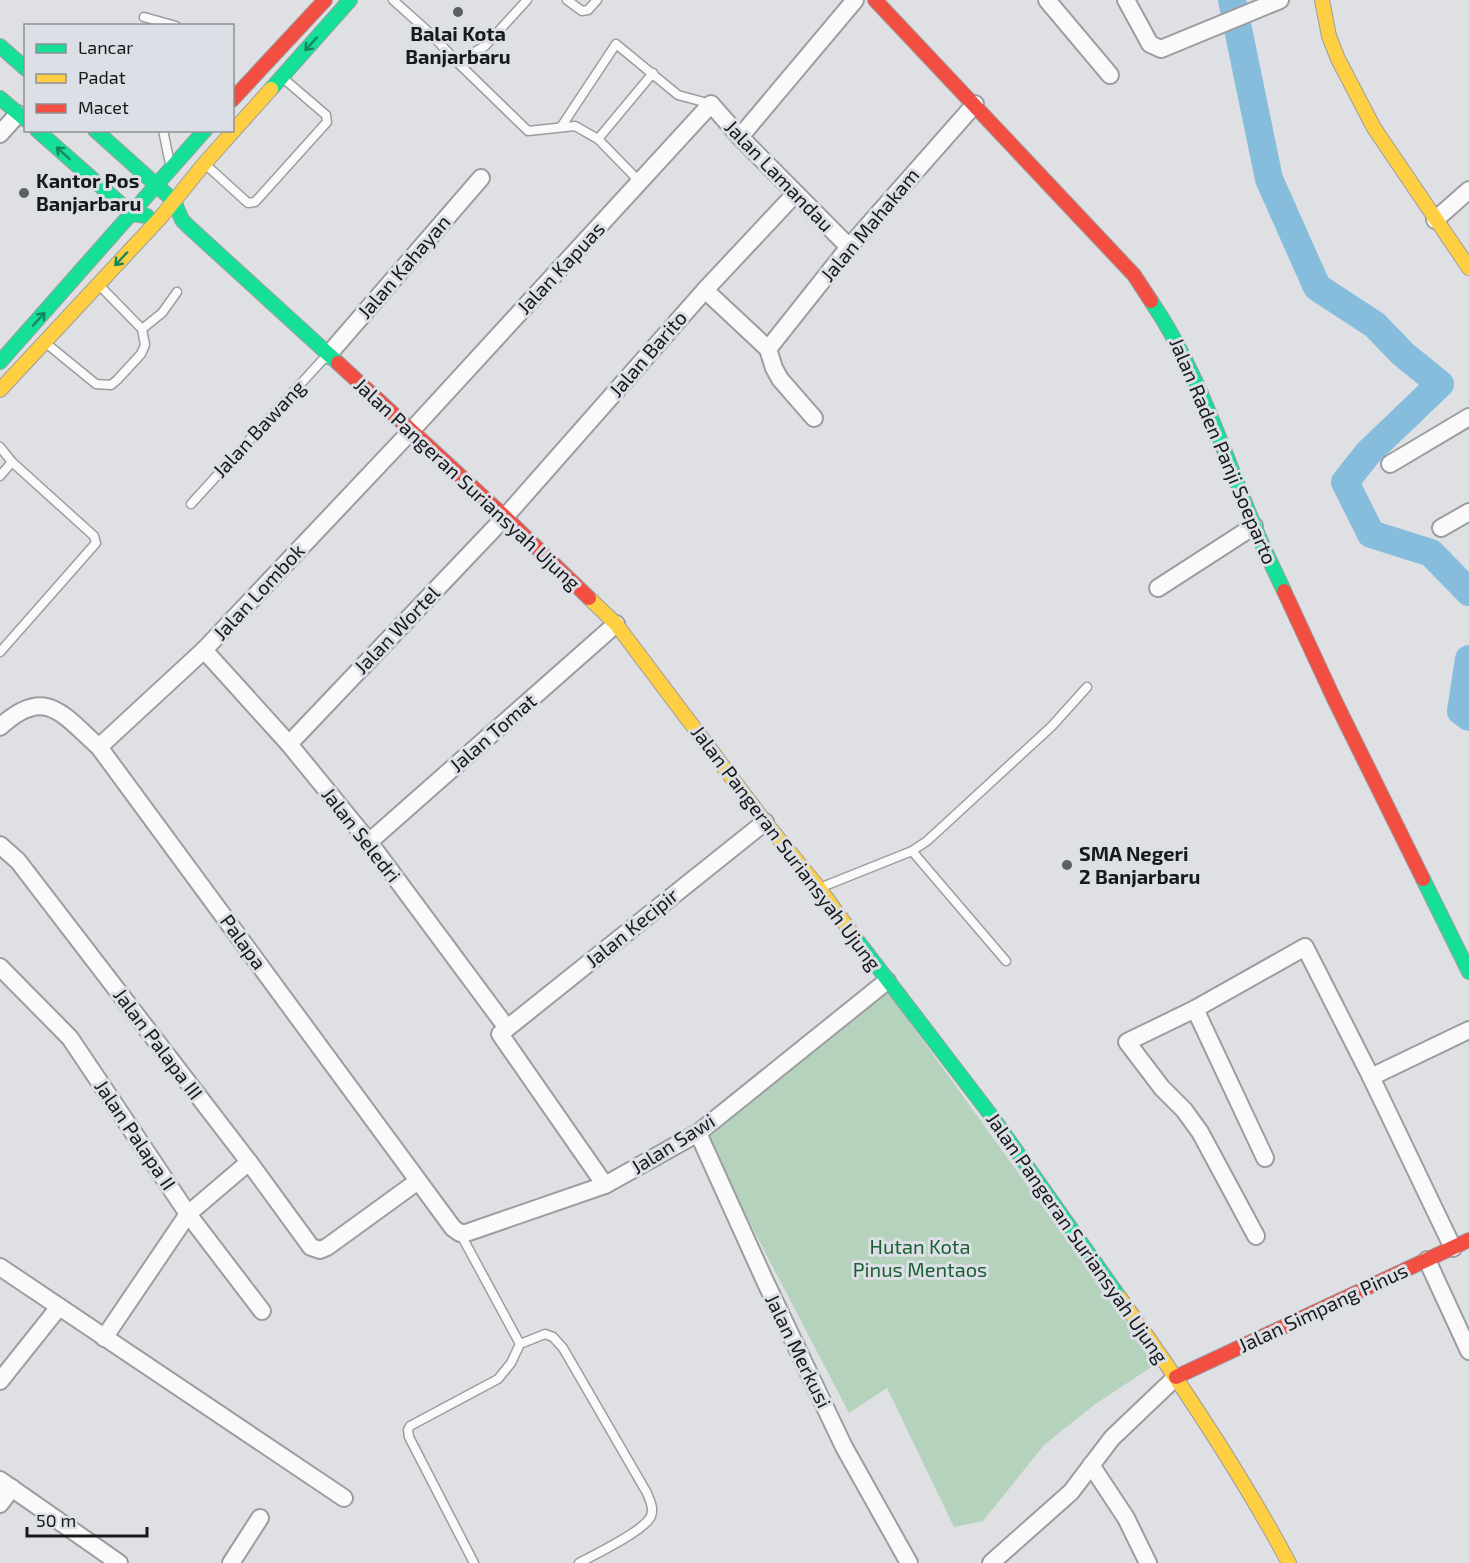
<svg xmlns="http://www.w3.org/2000/svg" width="1469" height="1563" font-family="'Exo 2',sans-serif">
	<rect width="100%" height="100%" fill="#dee0e4"/>
	<!-- green -->
	<polygon fill="#b5d2bd" points="885,988 1156,1364 1094,1405 1044,1445 983,1521 954,1527 887,1388 849,1413 703,1133"/>
	<g fill="none" stroke-linecap="round" stroke-linejoin="round">
		<!-- river -->
		<g stroke="#86bddc" stroke-width="28">
			<polyline points="1232,0 1269,179 1317,287 1375,325 1403,354 1440,384 1369,452 1345,482 1371,534 1431,553 1469,592"/>
			<polyline points="1469,659 1461,711 1469,717"/>
		</g>
		<defs>
			<g id="lane">
				<polyline points="393,0 432,35 457,62 485,46 527,0"/>
				<polyline points="567,0 582,11 588,10 597,0"/>
				<polyline points="144,17 176,26"/>
				<polyline points="457,62 528,131 575,126 598,139 640,182"/>
				<polyline points="561,127 616,44 678,95 711,104"/>
				<polyline points="163,130 170,164"/>
				<polyline points="598,139 653,73"/>
				<polyline points="205,164 248,203 255,202 327,122 326,115 284,79"/>
				<polyline points="142,329 162,313 177,292"/>
				<polyline points="47,344 96,384 111,385 117,380 141,354 145,345 142,329 99,285"/>
				<polyline points="0,447 12,462 94,536 96,543 0,652"/>
				<polyline points="0,476 12,462"/>
				<polyline points="191,504 327,355"/>
				<polyline points="912,851 1006,961"/>
				<polyline points="822,887 912,851 927,841 1052,726 1087,687"/>
				<polyline points="460,1233 520,1344"/>
				<path d="M474 1563 409 1437 408 1430 410 1426 498 1379 511 1363 520 1344 545 1334 553 1337 563 1348 647 1493C650 1501 654 1508 651 1516 646 1530 594 1555 579 1563"/>
			</g>
			<g id="street">
				<polyline points="1047,0 1110,75"/>
				<polyline points="1126,0 1150,44 1161,49 1280,0"/>
				<polyline points="0,134 18,114"/>
				<polyline points="740,137 855,0"/>
				<polyline points="1435,220 1469,190"/>
				<polyline points="705,290 768,349 774,368 780,379 814,418"/>
				<polyline points="768,349 849,247 975,104"/>
				<polyline points="328,355 481,178"/>
				<polyline points="1390,464 1469,417"/>
				<polyline points="1441,528 1469,512"/>
				<polyline points="1158,588 1254,526"/>
				<polyline points="204,650 289,744 369,842 507,1028"/>
				<path d="M0 727C45 685 62 714 99 747L453 1228 460 1233H466L605 1185 698 1133 887 981"/>
				<polyline points="289,744 505,517 705,290 795,194"/>
				<polyline points="99,747 204,650 411,431 711,104 740,137 849,247"/>
				<polyline points="369,842 616,624"/>
				<polyline points="0,845 18,861 249,1162 311,1247 320,1250 327,1247 418,1181"/>
				<polyline points="0,967 70,1038 188,1214 262,1311"/>
				<polyline points="1195,1009 1265,1158"/>
				<polyline points="1371,1077 1469,1030"/>
				<polyline points="698,1133 765,1281 844,1447 909,1563"/>
				<polyline points="605,1185 500,1034 765,822"/>
				<polyline points="1256,1236 1200,1132 1184,1110 1162,1088 1127,1042 1195,1009 1305,947 1371,1077 1453,1248"/>
				<polyline points="1427,1260 1469,1351"/>
				<polyline points="0,1267 344,1498"/>
				<polyline points="104,1338 188,1214 249,1162"/>
				<polyline points="0,1381 59,1307"/>
				<polyline points="1091,1465 1126,1518 1148,1563"/>
				<polyline points="0,1480 119,1563"/>
				<polyline points="0,1504 12,1488"/>
				<polyline points="231,1563 260,1518"/>
				<polyline points="991,1563 1071,1492 1112,1438 1176,1377"/>
			</g>
			<g id="fast">
				<polyline points="0,46 26,69"/>
				<polyline points="271,89 350,0"/>
				<polyline points="0,98 26,120"/>
				<polyline points="37,130 132,214 147,216"/>
				<polyline points="95,130 174,201 182,220 189,227 338,363"/>
				<path d="M1151 301C1198 370 1222 449 1254 525 1263 548 1274 569 1284 591"/>
				<polyline points="0,362 205,130"/>
				<polyline points="1423,879 1469,972"/>
				<polyline points="854,936 993,1118 1120,1298"/>
			</g>
			<g id="slow">
				<polyline points="1322,0 1329,36 1338,59 1374,128 1469,268"/>
				<polyline points="0,390 161,217 204,164 271,89"/>
				<polyline points="589,598 616,624 765,822 819,888 854,936"/>
				<path d="M1120 1298C1181 1383 1239 1470 1289 1563"/>
			</g>
			<g id="jam">
				<polyline points="875,0 1134,275 1151,301"/>
				<polyline points="232,100 325,0"/>
				<polyline points="338,363 505,517 589,598"/>
				<polyline points="1284,591 1335,701 1423,879"/>
				<polyline points="1176,1377 1469,1240"/>
			</g>
		</defs>
		<!-- lane casing -->
		<use href="#lane" stroke="#9c9da0" stroke-width="11"/>
		<!-- street casing -->
		<use href="#street" stroke="#9c9da0" stroke-width="20"/>
		<!-- fast casing -->
		<use href="#fast" stroke="#9c9da0" stroke-width="16"/>
		<!-- slow casing -->
		<use href="#slow" stroke="#9c9da0" stroke-width="16"/>
		<!-- jam casing -->
		<use href="#jam" stroke="#9c9da0" stroke-width="16"/>
		<!-- lane -->
		<use href="#lane" stroke="#fafafb" stroke-width="8"/>
		<!-- street -->
		<use href="#street" stroke="#fafafb" stroke-width="16"/>
		<!-- fast -->
		<use href="#fast" stroke="#16e098" stroke-width="14"/>
		<!-- slow -->
		<use href="#slow" stroke="#ffcf43" stroke-width="14"/>
		<!-- jam -->
		<use href="#jam" stroke="#f24e42" stroke-width="14"/>
	</g>
	<!-- one-way arrows -->
	<defs><path id="oneway-shaft" d="M-6 0H5M1.5-3L5.5 0L1.5 3" fill="none" stroke-width="1.6" stroke-linecap="round" stroke-linejoin="round" transform="scale(1.5)"/></defs>
	<g stroke="#178660">
		<use href="#oneway-shaft" transform="translate(311 44) rotate(132)"/>
		<use href="#oneway-shaft" transform="translate(63 153) rotate(-138)"/>
		<use href="#oneway-shaft" transform="translate(121 259) rotate(133)"/>
		<use href="#oneway-shaft" transform="translate(39 319) rotate(-48)"/>
	</g>
	<!-- markers -->
	<g fill="#5d5f61" stroke="#dcdfe6" stroke-width="2">
		<circle cx="458" cy="12" r="6"/>
		<circle cx="24" cy="193" r="6"/>
		<circle cx="1067" cy="865" r="6"/>
	</g>
	<g text-anchor="middle" stroke-width="6" stroke-linejoin="round" paint-order="stroke">
		<!-- poi labels -->
		<g font-size="20" font-weight="bold" fill="#18191b" stroke="#dcdfe6" text-anchor="start">
			<text x="458" y="41" text-anchor="middle">Balai Kota<tspan x="458" dy="23">Banjarbaru</tspan></text>
			<text x="36" y="188">Kantor Pos<tspan x="36" dy="23">Banjarbaru</tspan></text>
			<text x="1079" y="861">SMA Negeri<tspan x="1079" dy="23">2 Banjarbaru</tspan></text>
		</g>
		<!-- street labels -->
		<g font-size="20" fill="#18191b" stroke="#dcdfe6">
			<text transform="translate(779 176) rotate(46)" y="7">Jalan Lamandau</text>
			<text transform="translate(870 225) rotate(-50)" y="7">Jalan Mahakam</text>
			<text transform="translate(404 267) rotate(-49)" y="7">Jalan Kahayan</text>
			<text transform="translate(561 268) rotate(-47)" y="7">Jalan Kapuas</text>
			<text transform="translate(648 354) rotate(-49)" y="7">Jalan Barito</text>
			<text transform="translate(259 429) rotate(-47)" y="7">Jalan Bawang</text>
			<text transform="translate(1223 451) rotate(67)" y="7">Jalan Raden Panji Soeparto</text>
			<text transform="translate(467 484) rotate(43)" y="7">Jalan Pangeran Suriansyah Ujung</text>
			<text transform="translate(259 592) rotate(-47)" y="7">Jalan Lombok</text>
			<text transform="translate(397 630) rotate(-46)" y="7">Jalan Wortel</text>
			<text transform="translate(493 733) rotate(-41)" y="7">Jalan Tomat</text>
			<text transform="translate(361 835) rotate(52)" y="7">Jalan Seledri</text>
			<text transform="translate(786 848) rotate(53)" y="7">Jalan Pangeran Suriansyah Ujung</text>
			<text transform="translate(632 928) rotate(-39)" y="7">Jalan Kecipir</text>
			<text transform="translate(243 942) rotate(54)" y="7">Palapa</text>
			<text transform="translate(158 1044) rotate(53)" y="7">Jalan Palapa III</text>
			<text transform="translate(135 1135) rotate(56)" y="7">Jalan Palapa II</text>
			<text transform="translate(673 1144) rotate(-32)" y="7">Jalan Sawi</text>
			<text transform="translate(1077 1238) rotate(55)" y="7">Jalan Pangeran Suriansyah Ujung</text>
			<text transform="translate(1323 1308) rotate(-25)" y="7">Jalan Simpang Pinus</text>
			<text transform="translate(798 1351) rotate(64)" y="7">Jalan Merkusi</text>
		</g>
		<!-- park labels -->
		<g font-size="20" fill="#1c6131" stroke="#dcdfe6">
			<text x="920" y="1254">Hutan Kota<tspan x="920" dy="23">Pinus Mentaos</tspan></text>
		</g>
	</g>
	<!-- legend -->
	<rect x="24" y="24" width="210" height="108" fill="#dcdfe6" stroke="#8e9095" stroke-width="1.5"/>
	<rect x="36" y="44" width="30" height="9" fill="#16e098" stroke="#8e9095" stroke-width="1.5"/>
	<text x="78" y="54" font-size="18" fill="#18191b">Lancar</text>
	<rect x="36" y="74" width="30" height="9" fill="#ffcf43" stroke="#8e9095" stroke-width="1.5"/>
	<text x="78" y="84" font-size="18" fill="#18191b">Padat</text>
	<rect x="36" y="104" width="30" height="9" fill="#f24e42" stroke="#8e9095" stroke-width="1.5"/>
	<text x="78" y="114" font-size="18" fill="#18191b">Macet</text>
	<!-- scale -->
	<path d="M27 1527v9h120v-9" fill="none" stroke="#18191b" stroke-width="3"/>
	<text x="36" y="1527" font-size="18" fill="#18191b" stroke="#dcdfe6" stroke-width="4.5" paint-order="stroke">50 m</text>
</svg>
